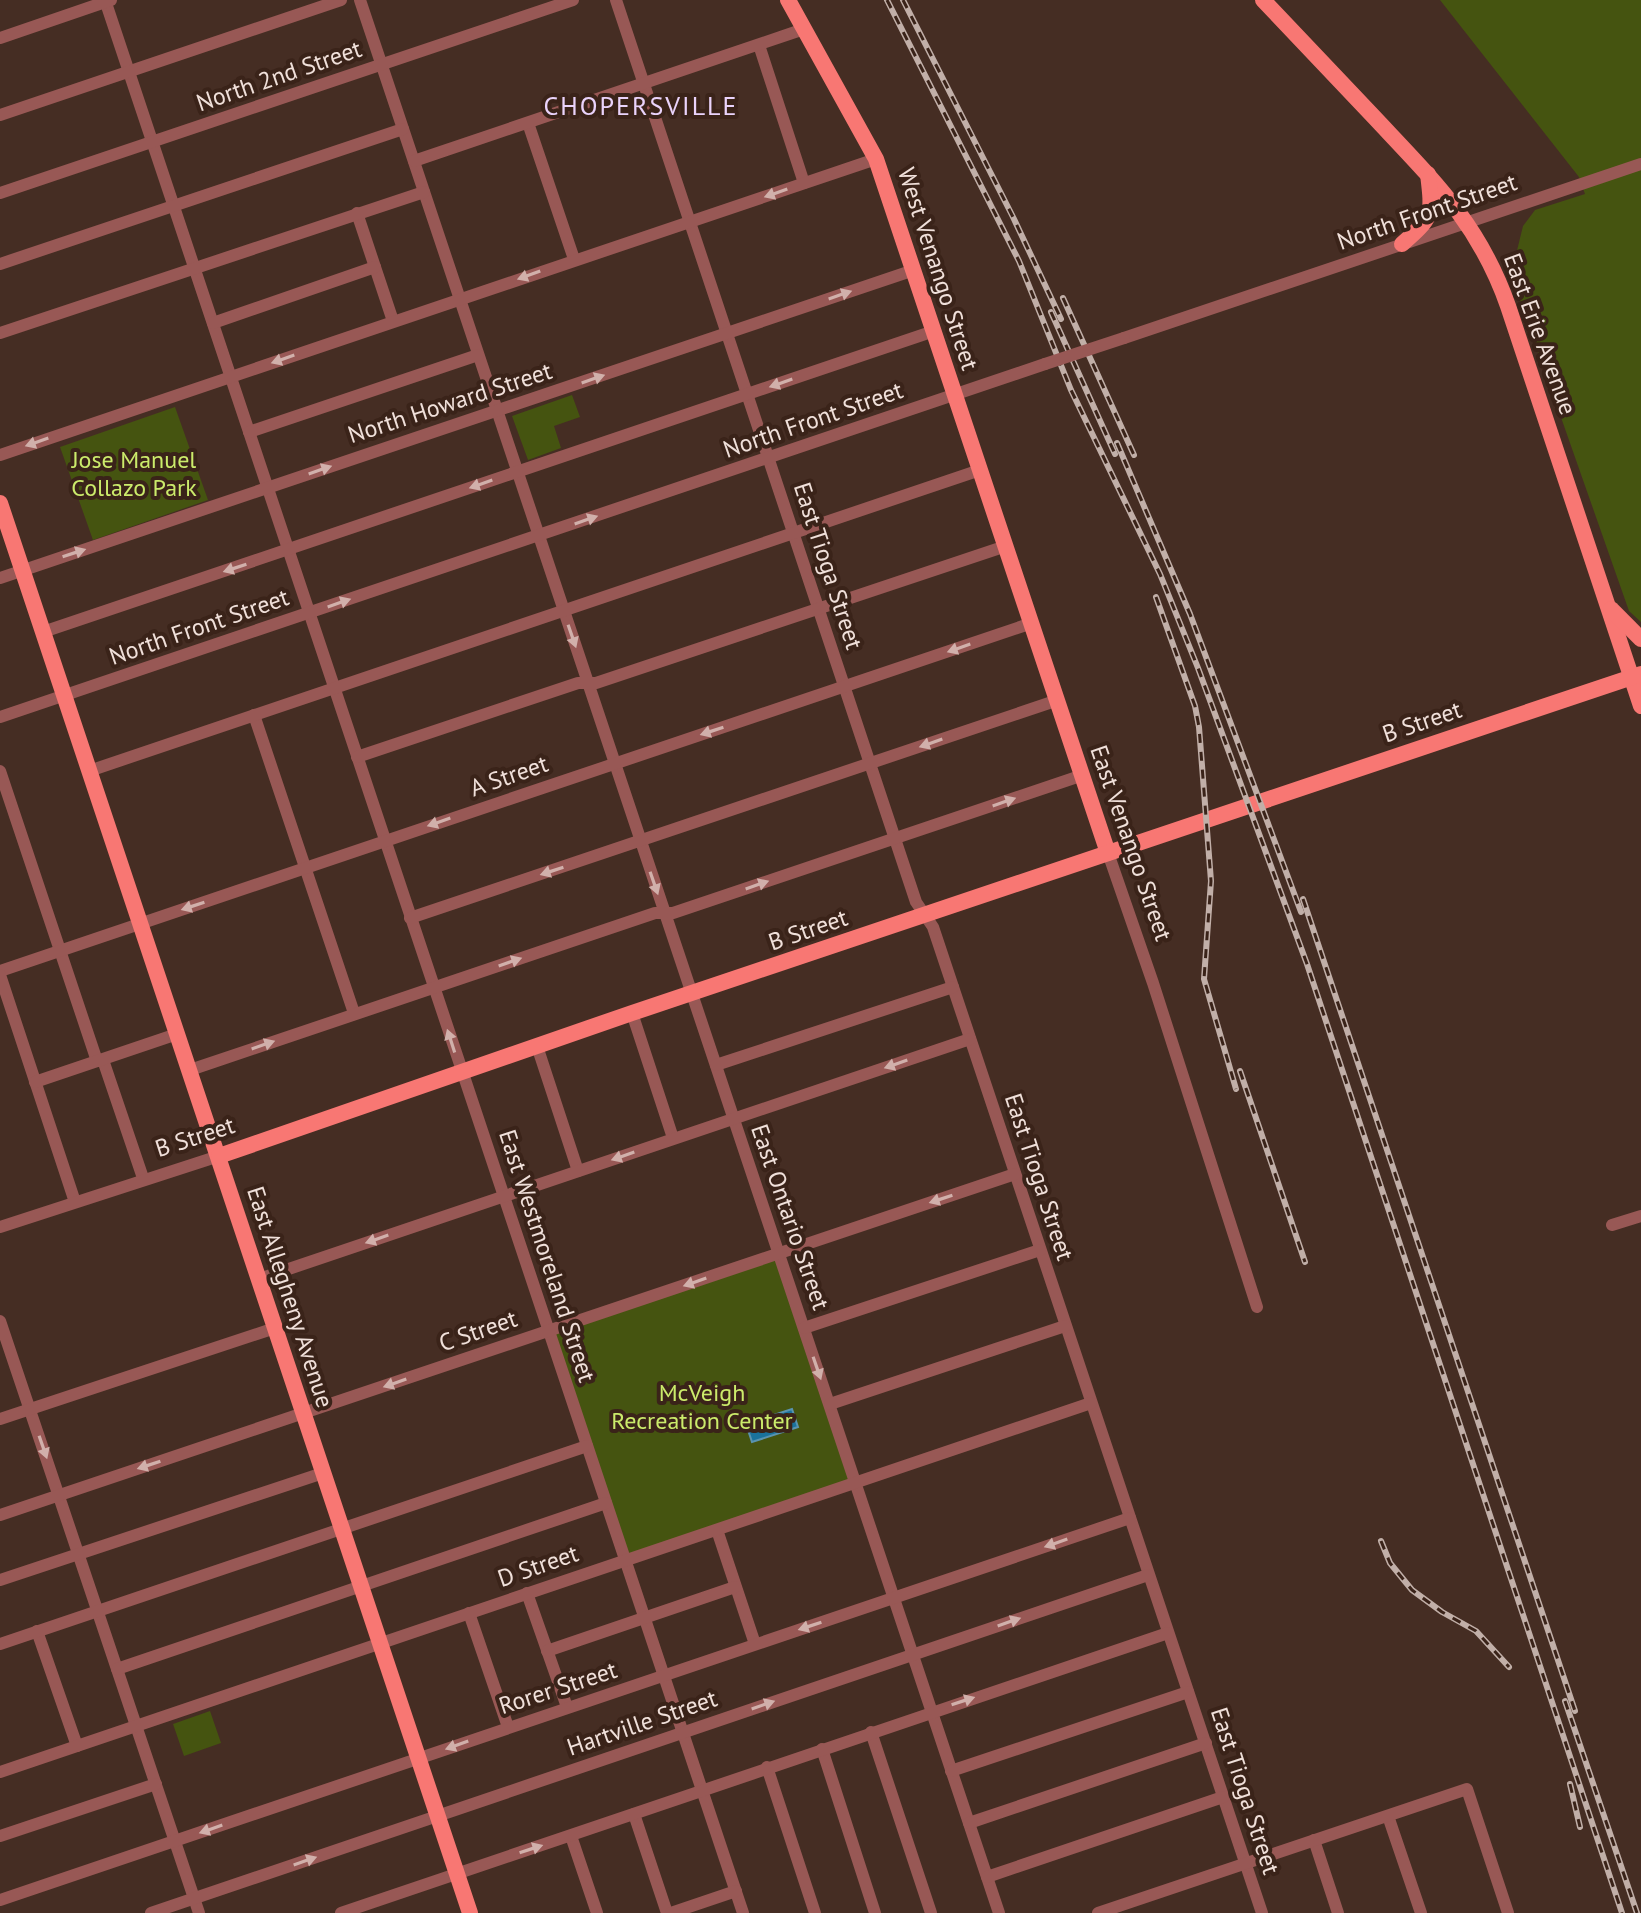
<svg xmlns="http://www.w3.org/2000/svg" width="1641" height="1913" font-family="'PT Sans',sans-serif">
	<rect width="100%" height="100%" fill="#452d23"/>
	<!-- green -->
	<g fill="#455410">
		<polygon points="1440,0 1641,0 1641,622 1629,611 1511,275 1523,226 1535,210 1585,194 1579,177"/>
		<polygon points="572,395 580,417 554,426 561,448 528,460 512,416"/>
		<polygon points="175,407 208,500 93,540 60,447"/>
		<polygon points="778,1253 856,1483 625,1560 548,1331"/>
		<polygon points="210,1711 221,1743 184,1756 173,1724"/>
	</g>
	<!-- water -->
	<polygon fill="#1a729c" stroke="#5a93af" stroke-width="2" points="792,1409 798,1427 752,1442 746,1424"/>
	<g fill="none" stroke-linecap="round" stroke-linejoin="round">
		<!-- minor -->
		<g stroke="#985855" stroke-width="12">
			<polyline points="105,0 743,1913"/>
			<polyline points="360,0 999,1913"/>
			<polyline points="616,0 916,902 933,927 1262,1913"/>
			<polyline points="0,38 111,0"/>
			<polyline points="759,45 804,183"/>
			<polyline points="0,115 341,0"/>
			<polyline points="528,123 574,259"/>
			<polyline points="414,161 804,29"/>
			<polyline points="0,193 573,0"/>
			<polyline points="357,213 393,321"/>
			<polyline points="0,264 403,129"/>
			<polyline points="213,323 375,267"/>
			<polyline points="0,333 424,192"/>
			<polyline points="1124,338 1641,164"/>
			<polyline points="249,432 478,355"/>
			<polyline points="0,455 876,159"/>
			<polyline points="0,578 914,270"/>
			<polyline points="43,632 934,331"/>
			<polyline points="254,715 354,1013"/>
			<polyline points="0,717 1045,364"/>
			<polyline points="357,757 578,683 596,683 1006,546"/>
			<polyline points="0,771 97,1061"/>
			<polyline points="89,771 980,470"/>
			<polyline points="1108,853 1153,983 1257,1307"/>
			<polyline points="410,918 1058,700"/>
			<polyline points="0,971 1032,623"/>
			<polyline points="0,975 75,1202"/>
			<polyline points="632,1013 673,1138"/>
			<polyline points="537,1046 578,1171"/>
			<polyline points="103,1060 143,1178"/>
			<polyline points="716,1065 953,987"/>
			<polyline points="190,1070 655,913 673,913 1083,775"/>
			<polyline points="35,1082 177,1034"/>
			<polyline points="1612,1225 1641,1216"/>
			<polyline points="0,1227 219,1156"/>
			<polyline points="259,1279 970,1039"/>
			<polyline points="0,1321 199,1913"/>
			<polyline points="804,1328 1040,1250"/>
			<polyline points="830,1404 1065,1326"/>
			<polyline points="0,1419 275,1328"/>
			<polyline points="0,1515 1015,1174"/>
			<polyline points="717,1530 755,1644"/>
			<polyline points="0,1580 323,1473"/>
			<polyline points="527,1593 567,1707"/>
			<polyline points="469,1613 508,1727"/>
			<polyline points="37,1631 77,1746"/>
			<polyline points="0,1644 587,1446"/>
			<polyline points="547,1651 735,1587"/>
			<polyline points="117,1669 606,1503"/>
			<polyline points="871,1732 931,1913"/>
			<polyline points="822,1749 875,1913"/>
			<polyline points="767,1767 815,1913"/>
			<polyline points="951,1771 1188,1692"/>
			<polyline points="0,1772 1091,1403"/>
			<polyline points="634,1814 667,1913"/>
			<polyline points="1388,1816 1421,1913"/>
			<polyline points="969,1823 1206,1743"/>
			<polyline points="0,1836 156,1784"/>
			<polyline points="571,1836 597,1913"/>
			<polyline points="1314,1840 1338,1913"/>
			<polyline points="987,1877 1223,1797"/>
			<polyline points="0,1900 1130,1518"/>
			<polyline points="151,1913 1148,1575"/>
			<polyline points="341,1913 1168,1633"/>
			<polyline points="671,1913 736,1891"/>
			<polyline points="1098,1913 1467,1789 1508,1913"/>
		</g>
		<!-- major -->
		<g stroke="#f87773" stroke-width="16">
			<polyline points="788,0 876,159 1108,853"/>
			<path d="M1263 0C1300 39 1337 78 1374 117 1432 179 1479 223 1508 306L1641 706"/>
			<path d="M1402 244C1433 217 1433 215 1428 174"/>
			<polyline points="0,503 470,1913"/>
			<polyline points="1611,609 1641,639"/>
			<polyline points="219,1156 632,1013 1641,674"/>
		</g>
		<defs>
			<g id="rail">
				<polyline points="887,0 1019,261 1071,390 1160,574 1198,668 1307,964 1622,1913"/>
				<polyline points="903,0 1013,217 1061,319"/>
				<polyline points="1063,298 1134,455"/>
				<polyline points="1051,312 1115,454"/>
				<polyline points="1117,443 1190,614 1301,912"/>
				<polyline points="1156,597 1195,706 1199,727 1211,881 1204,979 1236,1089"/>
				<polyline points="1303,899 1575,1711"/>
				<polyline points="1240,1071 1305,1262"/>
				<polyline points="1381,1541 1390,1563 1412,1590 1442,1612 1476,1631 1509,1667"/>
				<polyline points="1565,1701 1637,1913"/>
				<polyline points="1570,1784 1580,1827"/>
			</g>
		</defs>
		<!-- rail casing -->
		<use href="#rail" stroke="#c1afa8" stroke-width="6"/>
		<!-- rail -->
		<use href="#rail" stroke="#3a2319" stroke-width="3" stroke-dasharray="9" stroke-linecap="butt"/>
		<!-- minor-bridge -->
		<polyline stroke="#985855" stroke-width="12" points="1045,364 1124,338"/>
	</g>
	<!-- one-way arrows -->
	<defs><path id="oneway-solid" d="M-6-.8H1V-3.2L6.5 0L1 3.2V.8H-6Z" transform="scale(2)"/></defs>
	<g fill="#d1b0ab">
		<use href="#oneway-solid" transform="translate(776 193) rotate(161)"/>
		<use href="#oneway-solid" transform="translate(529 275) rotate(160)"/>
		<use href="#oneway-solid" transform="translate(840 295) rotate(-19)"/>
		<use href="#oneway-solid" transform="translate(283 359) rotate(161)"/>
		<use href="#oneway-solid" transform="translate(593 379) rotate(-19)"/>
		<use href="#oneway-solid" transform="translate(781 383) rotate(161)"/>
		<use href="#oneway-solid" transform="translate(37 442) rotate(161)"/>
		<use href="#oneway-solid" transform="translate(320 470) rotate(-19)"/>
		<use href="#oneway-solid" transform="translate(481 484) rotate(161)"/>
		<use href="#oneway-solid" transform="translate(586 520) rotate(-19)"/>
		<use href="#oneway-solid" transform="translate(74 553) rotate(-18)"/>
		<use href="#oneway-solid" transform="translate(235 568) rotate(162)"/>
		<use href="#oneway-solid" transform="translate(339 603) rotate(-19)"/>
		<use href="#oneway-solid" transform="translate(572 636) rotate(71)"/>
		<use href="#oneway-solid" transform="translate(959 648) rotate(161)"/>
		<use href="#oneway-solid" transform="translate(712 731) rotate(162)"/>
		<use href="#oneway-solid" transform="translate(931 743) rotate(161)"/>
		<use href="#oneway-solid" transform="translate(1004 802) rotate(-19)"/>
		<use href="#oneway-solid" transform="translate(439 822) rotate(161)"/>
		<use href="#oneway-solid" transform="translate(552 871) rotate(162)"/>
		<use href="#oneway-solid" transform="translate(654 883) rotate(71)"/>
		<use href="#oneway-solid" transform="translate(757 885) rotate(-19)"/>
		<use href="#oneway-solid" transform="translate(193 906) rotate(162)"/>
		<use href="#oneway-solid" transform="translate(510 962) rotate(-19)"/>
		<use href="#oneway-solid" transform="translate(451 1041) rotate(-108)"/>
		<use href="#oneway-solid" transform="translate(263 1045) rotate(-19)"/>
		<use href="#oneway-solid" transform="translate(896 1064) rotate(161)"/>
		<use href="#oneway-solid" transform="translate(623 1156) rotate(161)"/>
		<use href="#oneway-solid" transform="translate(941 1199) rotate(162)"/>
		<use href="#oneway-solid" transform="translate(377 1239) rotate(161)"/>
		<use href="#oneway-solid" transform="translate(695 1282) rotate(161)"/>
		<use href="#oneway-solid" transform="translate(817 1368) rotate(71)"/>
		<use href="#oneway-solid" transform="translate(395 1383) rotate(161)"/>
		<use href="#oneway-solid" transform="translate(43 1447) rotate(71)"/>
		<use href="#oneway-solid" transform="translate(149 1465) rotate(162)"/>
		<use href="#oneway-solid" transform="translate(1056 1543) rotate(161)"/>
		<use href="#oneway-solid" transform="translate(1009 1622) rotate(-19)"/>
		<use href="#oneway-solid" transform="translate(810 1626) rotate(162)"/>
		<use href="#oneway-solid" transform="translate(963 1701) rotate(-18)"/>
		<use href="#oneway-solid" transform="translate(763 1705) rotate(-19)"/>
		<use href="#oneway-solid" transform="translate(457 1745) rotate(160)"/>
		<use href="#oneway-solid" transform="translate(211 1829) rotate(161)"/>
		<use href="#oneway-solid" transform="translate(531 1849) rotate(-18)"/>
		<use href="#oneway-solid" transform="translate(305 1861) rotate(-19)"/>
	</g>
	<g text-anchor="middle" stroke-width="8" stroke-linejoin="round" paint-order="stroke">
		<!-- street labels -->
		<g font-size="24" fill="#f0e0da" stroke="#3a2319">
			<text transform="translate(279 76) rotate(-19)" y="8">North 2nd Street</text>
			<text transform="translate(1427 212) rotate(-19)" y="8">North Front Street</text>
			<text transform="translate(938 269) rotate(72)" y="8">West Venango Street</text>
			<text transform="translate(1540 334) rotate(70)" y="8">East Erie Avenue</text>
			<text transform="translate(450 403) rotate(-18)" y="8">North Howard Street</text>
			<text transform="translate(813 420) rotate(-19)" y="8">North Front Street</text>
			<text transform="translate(828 566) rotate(72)" y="8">East Tioga Street</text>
			<text transform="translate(199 627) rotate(-19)" y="8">North Front Street</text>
			<text transform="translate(1422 722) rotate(-19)" y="8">B Street</text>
			<text transform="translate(509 776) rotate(-19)" y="8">A Street</text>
			<text transform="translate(1131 843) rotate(71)" y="8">East Venango Street</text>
			<text transform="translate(808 930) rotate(-19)" y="8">B Street</text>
			<text transform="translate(195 1137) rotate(-18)" y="8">B Street</text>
			<text transform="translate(1039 1177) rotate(72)" y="8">East Tioga Street</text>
			<text transform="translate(790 1217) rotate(71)" y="8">East Ontario Street</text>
			<text transform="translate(547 1256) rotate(72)" y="8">East Westmoreland Street</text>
			<text transform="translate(290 1297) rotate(72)" y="8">East Allegheny Avenue</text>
			<text transform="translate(478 1331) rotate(-19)" y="8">C Street</text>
			<text transform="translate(538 1566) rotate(-19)" y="8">D Street</text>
			<text transform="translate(558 1688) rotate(-18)" y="8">Rorer Street</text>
			<text transform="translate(642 1723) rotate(-19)" y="8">Hartville Street</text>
			<text transform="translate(1245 1791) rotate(72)" y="8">East Tioga Street</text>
		</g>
		<!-- park labels -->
		<g font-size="24" fill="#cbeb6b" stroke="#3a2319">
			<text x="134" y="468">Jose Manuel<tspan x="134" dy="28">Collazo Park</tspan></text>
			<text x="702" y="1401">McVeigh<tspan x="702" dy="28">Recreation Center</tspan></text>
		</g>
		<!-- neighbourhood labels -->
		<g font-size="26" letter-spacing="2" fill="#ead3fb" stroke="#3a2319">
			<text x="641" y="115">CHOPERSVILLE</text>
		</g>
	</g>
</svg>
